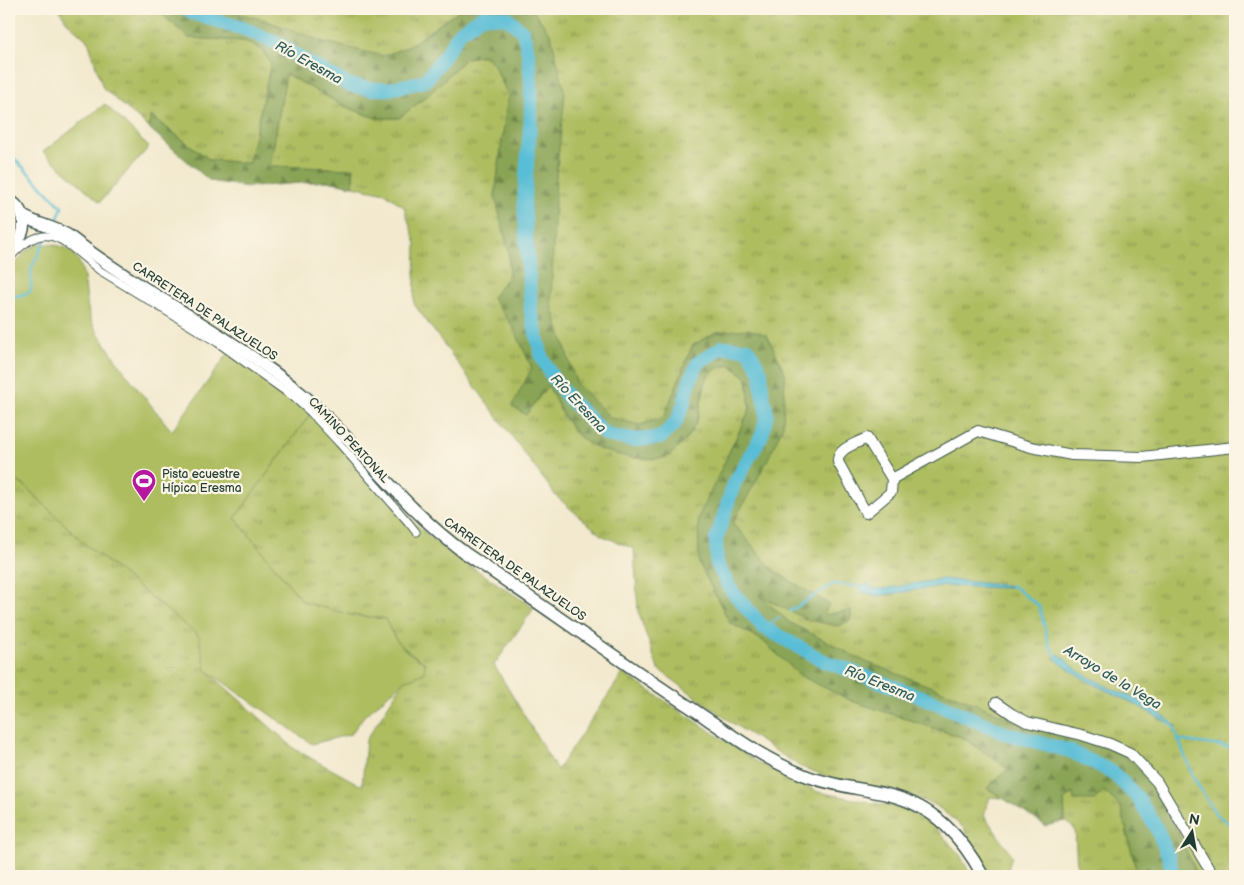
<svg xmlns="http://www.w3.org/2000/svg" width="1244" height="885" font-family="'Balsamiq Sans',sans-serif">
	<defs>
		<pattern id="grass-tufts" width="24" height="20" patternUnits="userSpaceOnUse" patternTransform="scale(1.25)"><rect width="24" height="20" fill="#aebd60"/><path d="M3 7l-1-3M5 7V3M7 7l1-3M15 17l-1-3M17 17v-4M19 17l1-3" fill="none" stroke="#8d9b50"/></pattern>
		<pattern id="forest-firs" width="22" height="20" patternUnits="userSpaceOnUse" patternTransform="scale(1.25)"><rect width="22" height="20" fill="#8aa456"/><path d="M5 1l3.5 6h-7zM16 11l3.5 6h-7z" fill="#708748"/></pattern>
	</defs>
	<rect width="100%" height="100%" fill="#fcf5e5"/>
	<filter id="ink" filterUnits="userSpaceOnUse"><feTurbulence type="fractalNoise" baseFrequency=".02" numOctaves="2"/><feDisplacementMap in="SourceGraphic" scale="10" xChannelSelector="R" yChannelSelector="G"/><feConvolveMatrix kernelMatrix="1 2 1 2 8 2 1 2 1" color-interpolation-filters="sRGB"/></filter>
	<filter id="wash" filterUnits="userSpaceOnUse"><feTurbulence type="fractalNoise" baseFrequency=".0096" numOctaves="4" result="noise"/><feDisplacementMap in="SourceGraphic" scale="20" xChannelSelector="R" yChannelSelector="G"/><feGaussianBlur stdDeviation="1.12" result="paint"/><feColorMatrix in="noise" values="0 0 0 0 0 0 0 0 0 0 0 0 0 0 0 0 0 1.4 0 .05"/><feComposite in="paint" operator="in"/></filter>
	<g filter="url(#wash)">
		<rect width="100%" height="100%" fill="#f2e9ce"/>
		<!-- grass -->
		<g fill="url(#grass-tufts)" stroke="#667d4a">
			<polygon points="59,9 163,9 163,15 189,38 245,41 261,49 271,63 249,163 210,160 151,116 149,128 103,88 88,41 67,22"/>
			<polygon points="188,9 1235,9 1235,876 1173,876 1137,797 824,661 717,564 762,391 722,347 684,404 633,440 553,378 508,18 425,81"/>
			<polygon points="485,55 494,65 508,95 495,196 509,252 509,275 492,298 514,328 532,368 548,385 564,418 576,434 600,450 697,422 706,379 717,367 731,365 747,378 750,409 729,452 699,563 730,623 762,640 801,676 852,701 964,738 1009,769 987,788 1002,798 990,797 984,815 1012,856 1008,869 1012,876 992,876 963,827 935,805 900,792 832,778 801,767 732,723 658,669 638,611 634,549 601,535 556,496 414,304 416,244 404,207 385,193 353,186 353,169 270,166 286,74 344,106 376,118 399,118 426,97 466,58"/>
			<polygon points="311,413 377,489 439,545 534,608 494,665 557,770 623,673 760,764 818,792 905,809 933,825 960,855 971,876 9,876 9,476 25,486 84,543 200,636 206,670 296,750 362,786 366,740 404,681 424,673 425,663 397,643 385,619 351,615 303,602 235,518"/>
			<polygon points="1104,791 1121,807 1135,866 1143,876 1054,876 1077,869 1075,829 1065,821 1064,800 1073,792"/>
		</g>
		<!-- forest -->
		<path fill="url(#forest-firs)" stroke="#547045" d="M163 9H223L267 21 325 42 383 56 409 46 461 9H532L551 35 565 94 556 175 551 302 576 383 611 418 640 425 664 417 692 346 716 332 748 329 767 335 785 373 783 426 767 461 733 523 773 570 829 604 824 615 851 610V620L838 626 808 620 760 596 789 622 866 662 972 702 1028 726 1085 740 1120 753 1148 777 1162 799 1194 867 1195 876H1143L1135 866 1121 807 1104 791 1094 800H1074L1073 793 1064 800 1065 821 1046 826 987 788 1008 769 964 738 852 701 801 676 762 640 730 623 699 563 698 518 750 409 747 378 731 365C721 367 711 369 706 380 702 389 701 409 697 420 694 431 676 453 666 457 656 461 631 458 620 455 575 445 567 424 548 385L526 415 512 406 532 368 514 328 492 298 509 275V252L495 196 508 95 494 65 485 55 466 58 426 97 399 118H376L344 106 286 74 270 166 353 169V186L327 181 248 187 210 181 149 128 150 116 210 160 249 163 271 63 261 49 245 41 189 38 163 15Z"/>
		<!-- garden -->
		<g fill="#aebd60" stroke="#667d4a">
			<polygon points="105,104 149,147 100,202 43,152"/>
			<path d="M38 244C52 244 70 245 78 260 88 278 84 301 91 320 95 330 103 340 109 349 128 378 150 404 172 431L229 352 311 413 235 518 303 602 351 615 385 619C397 644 401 649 425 663L424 673 404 681 364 716 351 734 312 744 206 670 199 636 84 543 25 486 9 476V272L26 251Z"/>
		</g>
		<!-- water -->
		<g fill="#58bdd6" stroke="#3c7d85">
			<polygon points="941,579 1013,586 1007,588 941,586 878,596 862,592 858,588 868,583 872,588 884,589"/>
			<path d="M1059 654 1078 671 1110 688 1147 704 1178 727C1161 721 1147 710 1131 702 1103 689 1078 678 1054 658Z"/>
		</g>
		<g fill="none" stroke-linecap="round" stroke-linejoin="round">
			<!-- stream -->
			<g stroke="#58bdd6" stroke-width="2.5">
				<polyline points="9,153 62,207 58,218"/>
				<polyline points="9,298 28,293 31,290 31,269 45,240"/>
				<polyline points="9,343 9,350"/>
				<polyline points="1010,586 1013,586 1039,606 1049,645 1058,658"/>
				<polyline points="790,611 833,584 865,587"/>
				<polyline points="763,627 779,618"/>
				<polyline points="1170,723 1173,725 1193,777 1216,814 1235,828"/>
				<polyline points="1178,740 1235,748"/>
			</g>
			<!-- river -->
			<polyline stroke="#58bdd6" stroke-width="14" points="188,9 192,13 245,29 281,45 308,63 349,85 371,89 389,89 425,81 445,55 460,32 483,16 508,18 523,32 528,52 531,81 531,115 524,202 531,311 542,358 553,378 570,400 606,435 633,440 660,438 675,424 684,404 689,383 698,363 722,347 748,349 761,372 762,391 767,414 762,435 734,484 716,540 717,564 731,590 763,627 824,661 927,699 1005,733 1070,751 1112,772 1137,797 1156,827 1169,858 1173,876"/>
		</g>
	</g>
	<g filter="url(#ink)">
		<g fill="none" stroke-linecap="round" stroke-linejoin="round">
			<defs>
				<path id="pedestrian" d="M9 259C48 214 65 244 99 270L218 343 293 397 311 413 339 443 408 522 416 532"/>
				<g id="minor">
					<path d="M867 438 892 479 891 492 866 513 838 462C837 448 856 444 867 438Z"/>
					<polyline points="892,479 978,431 1031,447 1072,455 1142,457 1235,447"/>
					<polyline points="996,703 1012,714 1027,722 1082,735 1110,744 1130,753 1157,782 1213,876"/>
				</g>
				<g id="tertiary">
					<path d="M9 200C28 211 29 236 9 247"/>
					<path d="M23 216C38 225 55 227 69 236 144 294 230 334 303 395 320 409 334 425 349 440 386 480 421 521 465 553 541 604 614 657 690 707 727 732 763 759 804 775 831 786 861 788 889 795 934 806 962 837 983 876"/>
				</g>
			</defs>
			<!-- pedestrian casing -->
			<use href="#pedestrian" stroke="#3f574b" stroke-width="9"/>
			<!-- minor casing -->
			<use href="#minor" stroke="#3f574b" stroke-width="12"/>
			<!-- tertiary casing -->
			<use href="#tertiary" stroke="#3f574b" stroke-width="14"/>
			<!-- pedestrian -->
			<use href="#pedestrian" stroke="#fff" stroke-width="7"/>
			<!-- minor -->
			<use href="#minor" stroke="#fff" stroke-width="10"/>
			<!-- tertiary -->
			<use href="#tertiary" stroke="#fff" stroke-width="11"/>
		</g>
	</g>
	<!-- icons -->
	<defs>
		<symbol id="stadium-pin" viewBox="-11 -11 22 30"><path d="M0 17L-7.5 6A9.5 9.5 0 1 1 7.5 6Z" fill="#b5179e" stroke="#fcf5e5"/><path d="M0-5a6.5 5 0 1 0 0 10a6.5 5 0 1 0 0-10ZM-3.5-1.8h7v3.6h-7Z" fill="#fff"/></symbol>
	</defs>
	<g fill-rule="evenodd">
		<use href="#stadium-pin" x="130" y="467" width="28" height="38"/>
	</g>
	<g text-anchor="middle" stroke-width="4.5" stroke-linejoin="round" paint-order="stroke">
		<!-- street labels -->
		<g font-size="12" fill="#1f3d34" stroke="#fcf5e5">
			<text transform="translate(205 311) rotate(33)" y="4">CARRETERA DE PALAZUELOS</text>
			<text transform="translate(349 440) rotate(47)" y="4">CAMINO PEATONAL</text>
			<text transform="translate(515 569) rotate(35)" y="4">CARRETERA DE PALAZUELOS</text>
		</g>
		<!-- poi labels -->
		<g font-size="12" fill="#1f3d34" stroke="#fcf5e5" text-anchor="start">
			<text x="162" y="478">Pista ecuestre<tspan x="162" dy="14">Hípica Eresma</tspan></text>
		</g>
		<!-- water labels -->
		<g font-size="14" font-style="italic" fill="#2d5d5c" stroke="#fcf5e5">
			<text transform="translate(309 62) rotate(29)" y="5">Río Eresma</text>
			<text transform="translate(579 403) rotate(47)" y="5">Río Eresma</text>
			<text transform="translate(1113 677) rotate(31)" y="5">Arroyo de la Vega</text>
			<text transform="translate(880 683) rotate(22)" y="5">Río Eresma</text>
		</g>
	</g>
	<!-- margin -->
	<rect width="1244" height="885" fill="none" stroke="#fcf5e5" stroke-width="30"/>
	<!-- north arrow -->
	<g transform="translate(1192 832) rotate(11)" stroke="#fcf5e5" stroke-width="4" paint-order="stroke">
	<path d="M0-4L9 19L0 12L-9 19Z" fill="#1f3d34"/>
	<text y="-8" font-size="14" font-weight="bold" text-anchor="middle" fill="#1f3d34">N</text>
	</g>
</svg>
